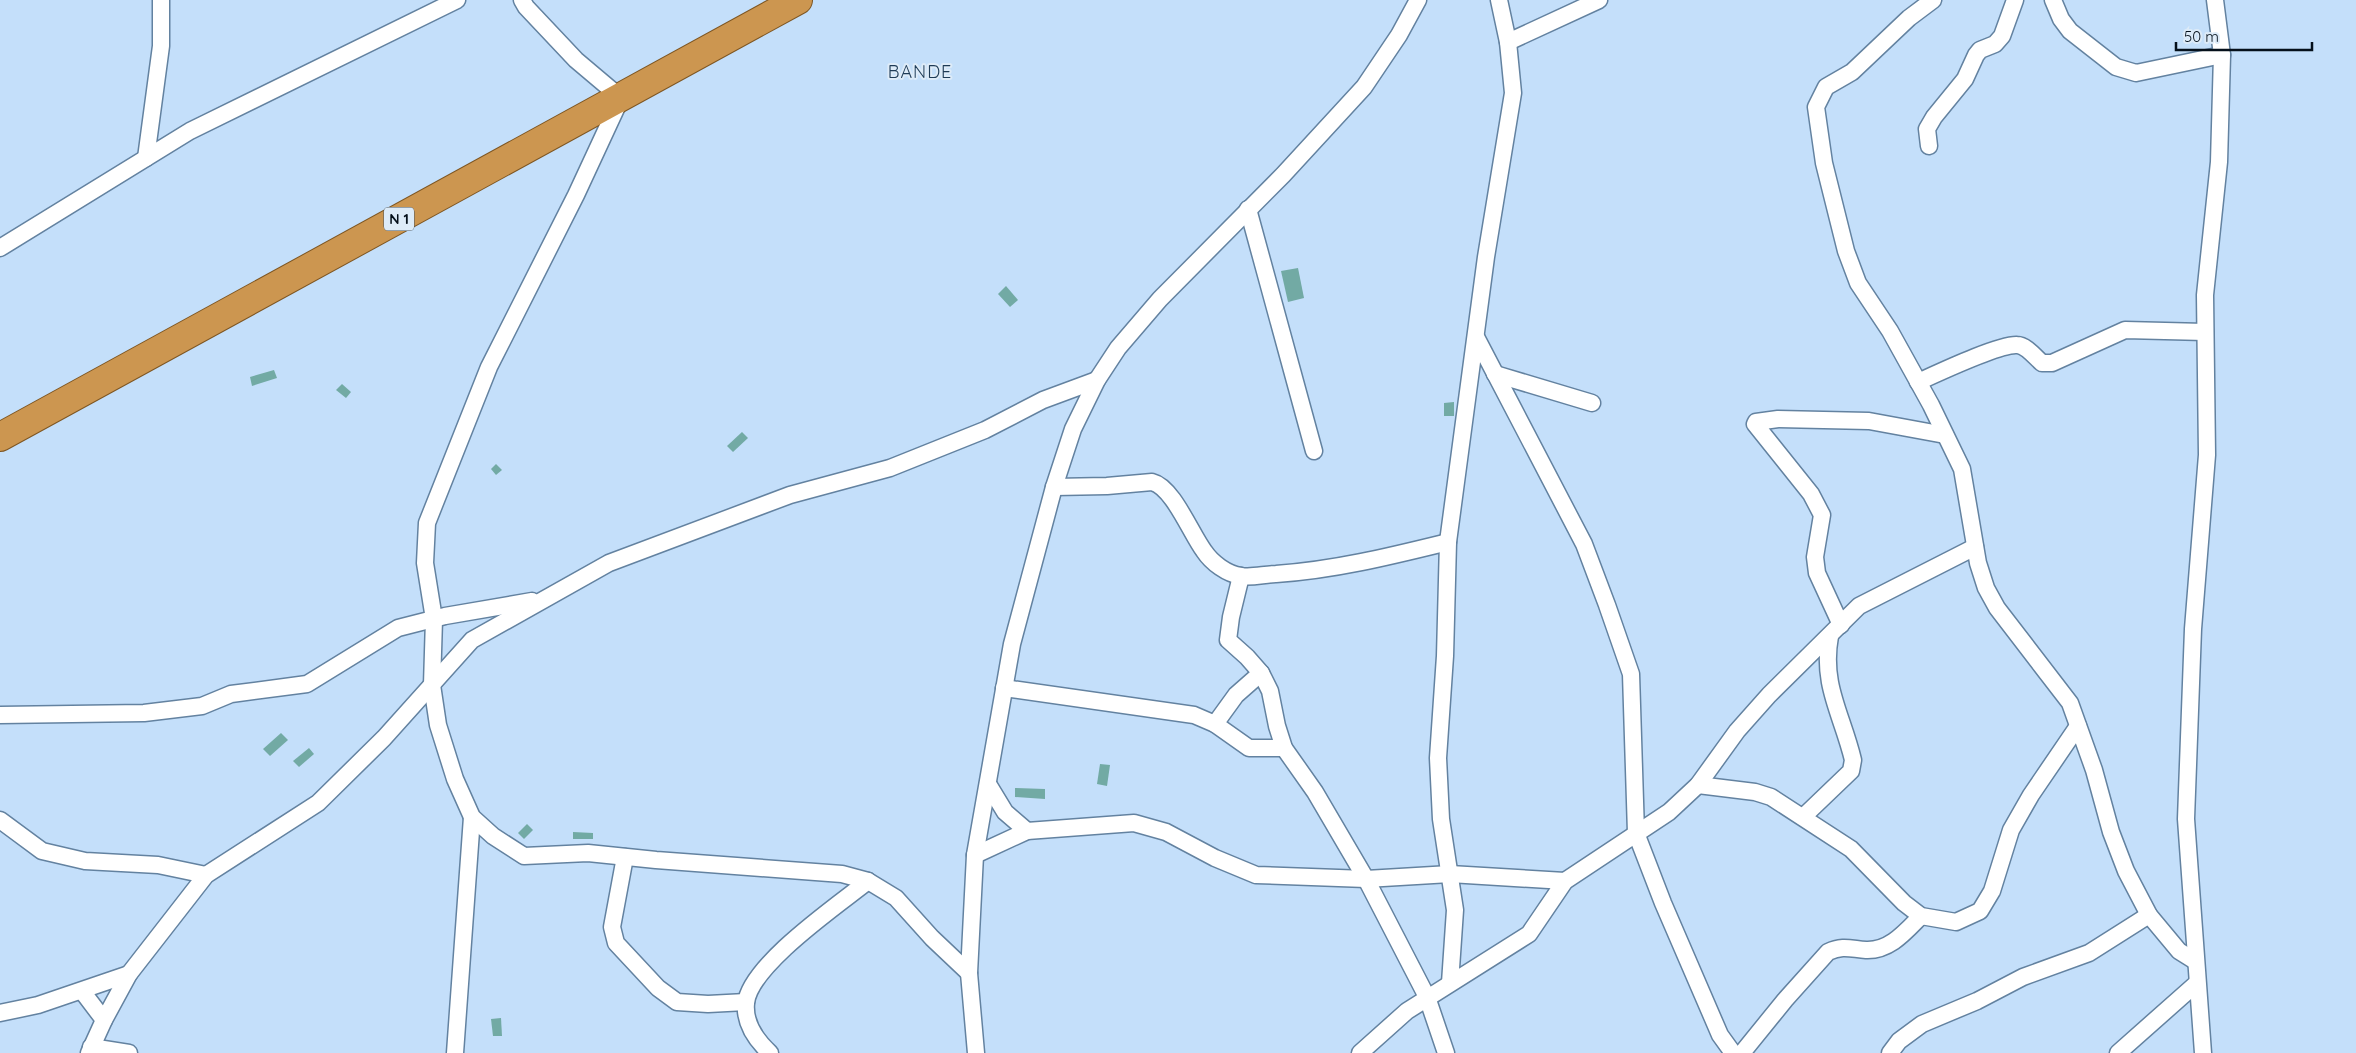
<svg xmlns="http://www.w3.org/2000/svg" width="2356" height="1053" font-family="Quicksand,sans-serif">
	<rect width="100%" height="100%" fill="#c4dffa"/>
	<!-- building -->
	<g fill="#72aaa4">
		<polygon points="1298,268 1304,298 1288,302 1281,271"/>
		<polygon points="1006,286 1018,300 1010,307 998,294"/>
		<polygon points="274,370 277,378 252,386 250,377"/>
		<polygon points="342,384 351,392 346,398 336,390"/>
		<polygon points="1454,402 1454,416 1444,416 1444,403"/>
		<polygon points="742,432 748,438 733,452 727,446"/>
		<polygon points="496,464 502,470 496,475 491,469"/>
		<polygon points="281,733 288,740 270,756 263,749"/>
		<polygon points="309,748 314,754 299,767 293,761"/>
		<polygon points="1100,764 1110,765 1107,786 1097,784"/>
		<polygon points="1015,788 1045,789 1045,799 1015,797"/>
		<polygon points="527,824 533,830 524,839 518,833"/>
		<polygon points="573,832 593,833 593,839 573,839"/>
		<polygon points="501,1018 502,1036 493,1036 491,1019"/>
	</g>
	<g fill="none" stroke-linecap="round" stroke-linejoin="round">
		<defs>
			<g id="minor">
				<polyline points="522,0 526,7 576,60 621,98 576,195 489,367 427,523 425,563 434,619 432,685 438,725 455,779 472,817 493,836 524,856 588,853 656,860 842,874 868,881 896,898 932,938 969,973"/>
				<polyline points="1933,0 1909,18 1852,72 1826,87 1816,107 1824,163 1846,251 1858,283 1890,331 1931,405 1962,469 1978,563 1986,588 1997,608 2070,703 2094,770 2111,832 2126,871 2149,915 2179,951 2195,961"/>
				<polyline points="2053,0 2061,19 2070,31 2116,67 2136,73 2222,55"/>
				<polyline points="1508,42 1599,0"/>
				<polyline points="1929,146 1927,129 1934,117 1965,79 1976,55 1980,50 1995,44 2002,36 2015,0"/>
				<polyline points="146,158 161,46 161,0"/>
				<polyline points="1248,209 1314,451"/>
				<polyline points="0,248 190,131 457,0"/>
				<polyline points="1476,337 1584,544 1607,605 1631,674 1636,833 1663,903 1720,1035 1733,1053"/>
				<polyline points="1495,374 1592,403"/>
				<path d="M1918 382C1938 373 1999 344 2017 345 2026 345 2036 358 2042 363H2052L2125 330 2205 332"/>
				<path d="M1054 487 1107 486 1152 482C1173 487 1191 534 1204 551 1212 563 1227 574 1241 576 1252 578 1265 574 1276 574 1335 570 1391 556 1448 542"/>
				<polyline points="1241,576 1231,617 1228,640 1247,657 1261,673 1270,691 1277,726 1284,748 1315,792 1366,879 1427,997 1446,1053"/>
				<polyline points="1841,625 1817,573 1815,557 1822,515 1811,494 1755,424 1756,422 1778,419 1869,421 1945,435"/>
				<polyline points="1004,688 1194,715 1215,724 1249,748 1284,748"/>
				<polyline points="0,715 144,713 202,706 231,694 307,684 398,628 445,616 532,601"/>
				<polyline points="1215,724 1236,695 1261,673"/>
				<polyline points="988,784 1005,812 1027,831"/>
				<polyline points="1698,785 1755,792 1771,797 1851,849 1904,903 1921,916 1956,922 1980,911 1992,891 2011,830 2031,795 2078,726"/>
				<path d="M1803 817 1851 771 1853 760C1842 714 1821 685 1830 636"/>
				<polyline points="0,820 42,851 85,861 158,865 206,875"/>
				<polyline points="975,855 1027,831 1134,823 1166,832 1215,858 1256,875 1366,879 1450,874 1565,881"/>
				<polyline points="625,857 612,927 616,943 658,988 677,1002 708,1004 746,1002"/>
				<polyline points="1450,983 1455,910 1441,819 1438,758 1445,656 1448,542 1486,257 1513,93 1508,42 1499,0"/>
				<polyline points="82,991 104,1020"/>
				<polyline points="0,1013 38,1005 129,974"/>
				<polyline points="91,1047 129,1053"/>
				<polyline points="89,1053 104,1020 129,974 206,875 318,803 384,738 472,640 609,563 790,495 890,468 985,430 1043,400 1097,380"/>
				<polyline points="455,1053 472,817"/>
				<path d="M770 1053C756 1040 744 1024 746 1003 750 965 838 905 868 881"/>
				<polyline points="976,1053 969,973 975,855 1012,644 1054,487 1073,429 1097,380 1118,348 1160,299 1283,175 1364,87 1399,35 1418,0"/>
				<polyline points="1360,1053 1407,1011 1529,934 1565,881 1669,812 1698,785 1737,731 1769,695 1859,606 1975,547"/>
				<path d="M1742 1053 1785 1000 1828 952C1843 945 1851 949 1866 950 1890 951 1906 931 1921 916"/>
				<polyline points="1890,1053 1899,1041 1922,1024 1977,1001 2023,977 2089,953 2149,915"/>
				<polyline points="2118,1053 2197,983"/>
				<polyline points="2203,1053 2186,819 2193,629 2207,455 2205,295 2219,162 2222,55 2215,0"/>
			</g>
			<polyline id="trunk" points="0,437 798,0"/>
		</defs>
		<!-- minor casing -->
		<use href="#minor" stroke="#6382a0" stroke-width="19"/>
		<!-- trunk casing -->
		<use href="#trunk" stroke="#7e5622" stroke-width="30"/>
		<!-- minor -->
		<use href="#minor" stroke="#fff" stroke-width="16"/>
		<!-- trunk -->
		<use href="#trunk" stroke="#cc9650" stroke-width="28"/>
	</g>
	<g text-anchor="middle" stroke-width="4" stroke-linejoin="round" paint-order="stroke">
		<!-- shield labels -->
		<rect fill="#ddebf8" stroke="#46525d" stroke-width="1" x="384" y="207.5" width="30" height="23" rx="4"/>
		<g font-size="14" font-weight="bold" fill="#05101b">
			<text x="399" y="224">N 1</text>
		</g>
		<!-- quarter labels -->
		<g font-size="18" letter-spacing="1" fill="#1e3b56" stroke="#ddebf8">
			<text x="920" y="78">BANDE</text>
		</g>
	</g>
	<!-- scale -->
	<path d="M2176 42v8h136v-8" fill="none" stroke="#05101b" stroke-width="2.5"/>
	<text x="2184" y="42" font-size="15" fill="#05101b" stroke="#ddebf8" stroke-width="4" paint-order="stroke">50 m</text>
</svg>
